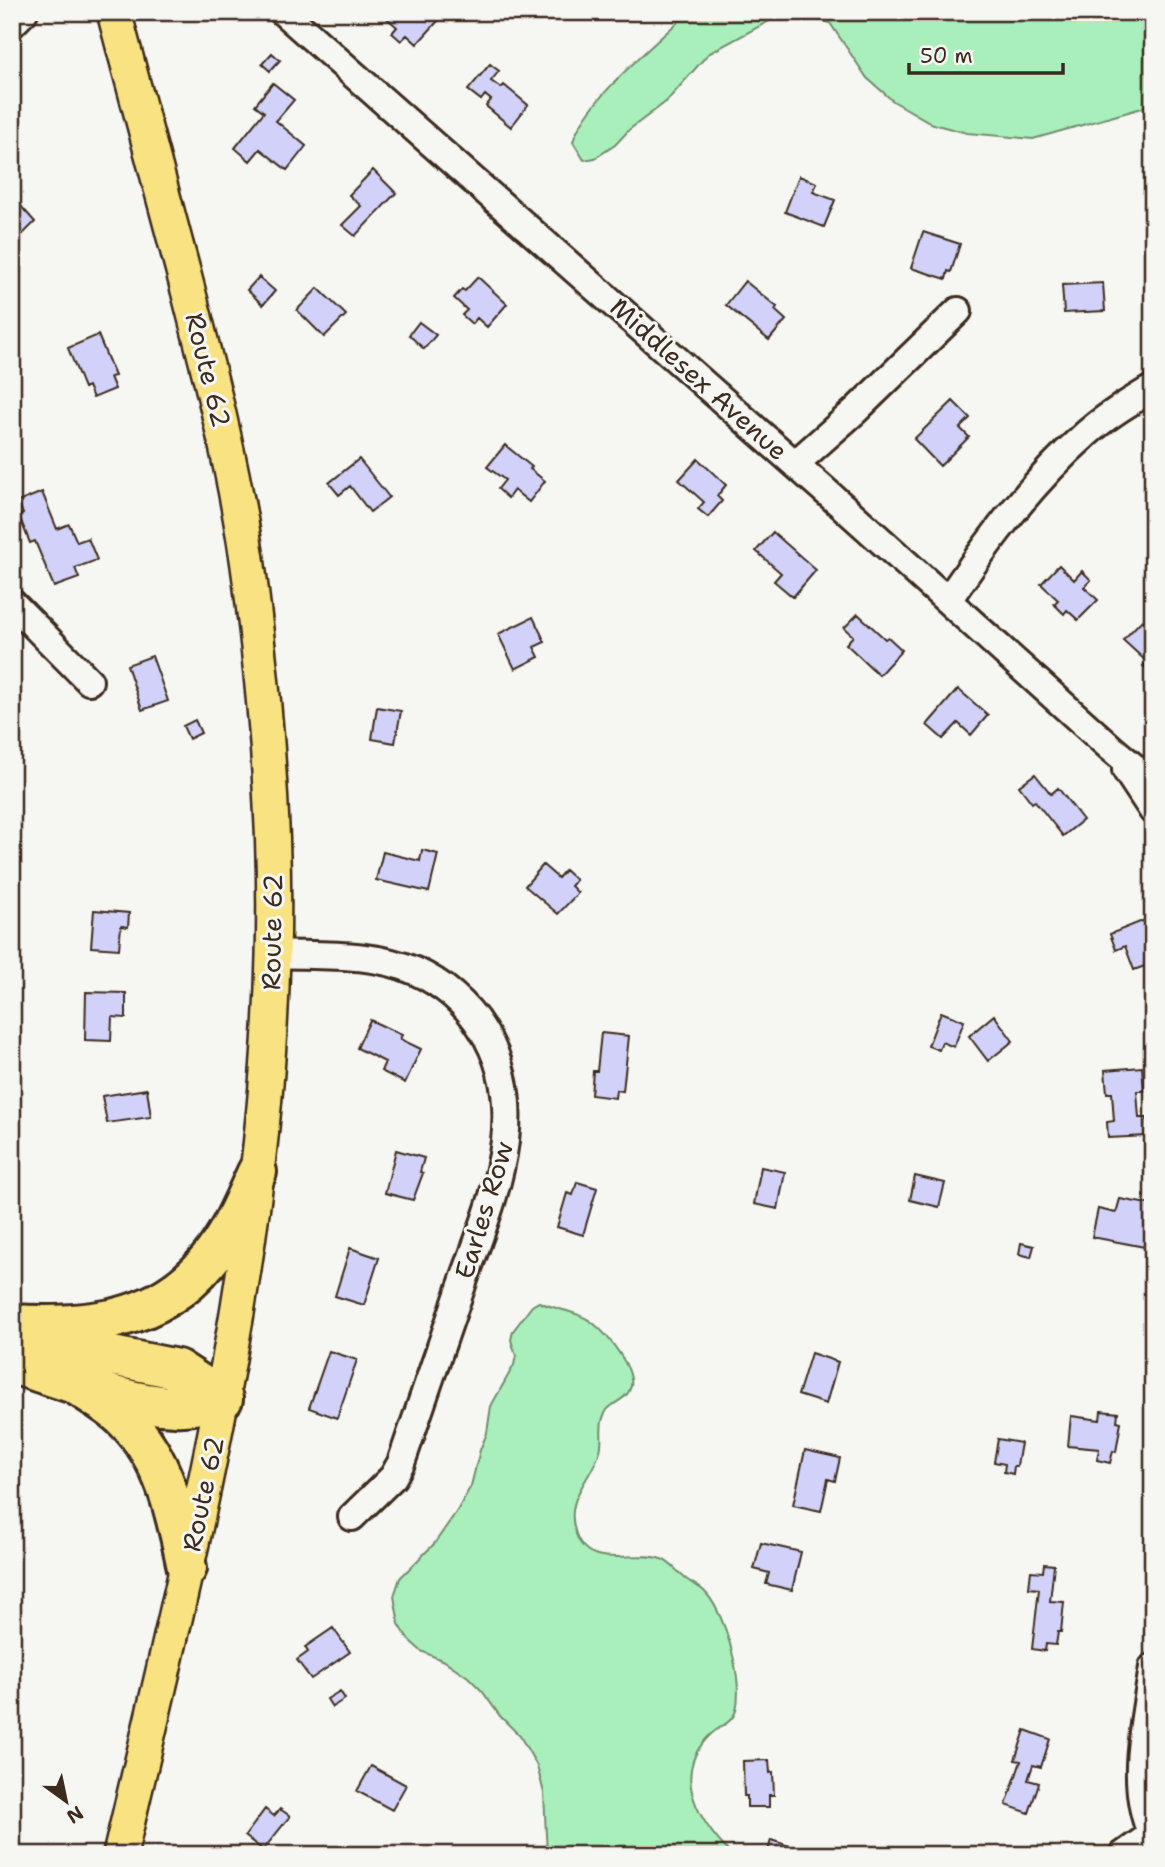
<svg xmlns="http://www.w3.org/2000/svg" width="1165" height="1867" font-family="'Shantell Sans',sans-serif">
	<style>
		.green { fill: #a9efbb; stroke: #728c6c; stroke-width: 2 }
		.building { fill: #d1d1f9; stroke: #3b2a1e; stroke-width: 2 }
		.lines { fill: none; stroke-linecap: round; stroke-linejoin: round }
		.minor-casing { stroke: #3b2a1e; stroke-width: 32 }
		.major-casing { stroke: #3b2a1e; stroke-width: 38 }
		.highway-casing { stroke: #3b2a1e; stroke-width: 44 }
		.minor { stroke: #f6f6f2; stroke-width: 26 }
		.major { stroke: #f8e281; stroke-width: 33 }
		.highway { stroke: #f8e281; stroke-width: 38 }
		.labels { text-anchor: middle; stroke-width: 6; stroke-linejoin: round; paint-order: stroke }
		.street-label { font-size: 26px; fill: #3b2a1e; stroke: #f6f6f2 }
	</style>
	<rect width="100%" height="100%" fill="#f6f6f2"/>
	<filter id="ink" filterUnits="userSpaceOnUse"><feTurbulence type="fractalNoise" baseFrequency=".0143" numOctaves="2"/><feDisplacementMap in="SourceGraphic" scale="14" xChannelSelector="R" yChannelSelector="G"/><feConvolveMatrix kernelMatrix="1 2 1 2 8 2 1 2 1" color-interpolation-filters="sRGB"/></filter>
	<g filter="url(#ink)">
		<path class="green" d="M689 12H1153V100L1142 108 1033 139 967 133 933 124 893 101 867 78 830 23 792 13 780 15 708 54 667 101 630 129 615 145 595 158 584 160 573 142C584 102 657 42 689 12Z
			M539 1302C556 1310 578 1311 593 1323 607 1334 638 1372 630 1389 626 1400 613 1402 607 1410 597 1424 604 1437 600 1451 591 1481 563 1498 576 1534 589 1572 634 1549 661 1559 671 1562 678 1573 686 1579 691 1583 699 1586 704 1591 708 1595 713 1602 716 1608 729 1632 743 1683 736 1710 733 1723 718 1727 710 1735 669 1775 700 1823 732 1855H547L544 1793 537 1766 520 1736 500 1716 482 1691 468 1677 446 1662 421 1651 409 1640 399 1624 394 1596 400 1578 434 1544 457 1511 471 1486 480 1450 487 1433 491 1406 514 1365 516 1356 511 1340 513 1331 532 1306Z"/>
		<path class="building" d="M446 12 417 44 407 35 401 41 392 33 397 27 381 13Z
			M272 53 280 60 270 71 262 64Z
			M490 64 499 71 491 81 501 88 504 85 528 105 511 127 486 106 491 100 485 95 481 100 468 90Z
			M273 83 294 100 276 121 306 146 287 170 260 149 250 161 235 148 264 112 255 105Z
			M373 170 396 193 355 236 342 225 361 206 349 195Z
			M799 176 817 183 813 192 835 200 824 227 785 212Z
			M12 187 17 191 12 196 35 222 20 237 12 230Z
			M923 232 960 244 951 272 948 271 946 279 911 268Z
			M259 277 275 291 263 305 247 290Z
			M478 277 507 304 487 327 477 318 472 324 462 315 467 310 454 298 462 289 465 291Z
			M745 281 777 307 775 310 786 320 769 340 726 305Z
			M1103 283 1105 311 1064 313 1062 285Z
			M318 288 346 315 324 337 297 310Z
			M419 322 436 335 424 349 409 335Z
			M98 335 115 376 110 377 115 389 93 398 88 386 84 388 68 348Z
			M953 401 970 418 960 428 969 437 940 466 914 439Z
			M505 445 532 467 530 469 545 481 529 502 514 490 508 498 498 489 505 480 487 467Z
			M359 459 389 497 370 512 350 486 339 495 329 483Z
			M698 459 726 485 717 496 722 501 708 517 698 509 704 502 679 480Z
			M42 492 57 529 69 524 77 542 88 538 97 560 75 568 79 578 54 587 35 541 30 543 19 516 23 514 18 502Z
			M773 532 816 570 793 597 774 581 781 573 756 551Z
			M1059 565 1074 580 1082 571 1091 580 1084 587 1098 600 1078 620 1067 610 1064 614 1054 604 1058 600 1041 584Z
			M858 614 885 639 888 637 902 650 879 675 846 644 853 636 844 628Z
			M533 617 545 642 534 647 539 657 515 669 498 634Z
			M1142 620 1153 629V675L1143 666 1147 662 1123 640Z
			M152 656 168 701 142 710 127 665Z
			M958 689 988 715 971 735 958 723 943 739 927 725Z
			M377 707 401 711 395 743 372 739Z
			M195 720 201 733 189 739 183 726Z
			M1035 774 1051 794 1058 788 1083 820 1063 836 1035 801 1032 803 1019 786Z
			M422 850 438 854 429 892 376 880 383 852 420 861Z
			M543 865 558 878 565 870 576 880 571 886 578 893 558 914 525 886Z
			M94 910 129 913 128 927 121 926 119 949 91 947Z
			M1145 920 1153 940V963L1134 970 1125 946 1116 950 1110 934Z
			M86 992 126 993V1018L112 1017 111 1041 85 1040Z
			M941 1012 964 1021 954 1047 942 1042 939 1050 928 1046Z
			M994 1015 1013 1041 988 1061 969 1036Z
			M370 1020 402 1035 400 1039 421 1049 405 1083 381 1071 385 1062 357 1048Z
			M601 1033 629 1036 623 1091 616 1090 615 1098 591 1095 593 1071H597Z
			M1142 1067 1144 1091H1137L1139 1118H1147L1148 1136 1108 1138 1107 1122 1114 1121 1112 1093H1107L1105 1070Z
			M147 1089 151 1117 107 1123 102 1096Z
			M396 1150 424 1158 420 1172 423 1173 413 1200 385 1193Z
			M761 1167 785 1172 778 1209 754 1204Z
			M915 1176 945 1183 939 1207 910 1200Z
			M577 1182 597 1188 583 1235 557 1227 567 1193 573 1195Z
			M1120 1199 1153 1205V1236L1150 1248 1092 1237 1098 1209 1116 1213Z
			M1021 1243 1034 1246 1031 1257 1019 1254Z
			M350 1248 379 1258 364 1305 335 1296Z
			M329 1351 357 1360 337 1418 309 1408Z
			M811 1353 838 1362 826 1404 798 1395Z
			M1101 1411 1118 1413 1117 1421 1121 1422 1116 1452 1113 1451 1110 1463 1097 1460 1099 1449 1068 1446 1071 1416 1100 1420Z
			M998 1439 1021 1443 1017 1466H1014L1013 1474 1004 1472 1005 1464 994 1462Z
			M805 1450 840 1458 835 1481 828 1479 821 1511 793 1505Z
			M761 1543 801 1552 792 1590 766 1584 769 1573 754 1569Z
			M1044 1564 1054 1565 1050 1601 1064 1602 1061 1632H1058L1056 1645 1046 1644 1045 1651 1032 1649 1039 1589 1029 1588 1031 1571 1043 1572Z
			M333 1628 350 1652 311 1679 297 1660 308 1652 305 1647Z
			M340 1691 345 1699 332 1707 327 1699Z
			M1025 1730 1050 1739 1041 1767 1033 1765 1028 1780 1039 1783 1029 1813 1006 1805 1021 1761 1015 1760Z
			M769 1760 770 1773 773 1772 774 1795H769V1807H747V1796H744L743 1761Z
			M371 1766 406 1785 392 1810 357 1791Z
			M265 1809 274 1816 280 1809 290 1816 263 1850 245 1836Z
			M771 1840 792 1847 790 1855H767Z"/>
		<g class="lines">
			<g class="minor-casing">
				<path id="minor" d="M283 12 848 511 1111 748 1153 783
					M12 24 24 12
					M795 464 855 411 958 311
					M948 600C989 540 1032 482 1086 434 1106 416 1130 402 1153 388
					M12 603 89 681
					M1126 770 1153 811
					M273 954C320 956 372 952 415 971 442 983 467 1004 482 1029 535 1113 490 1204 461 1288 441 1346 421 1405 401 1463L393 1477 352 1517
					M1153 1667C1145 1722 1128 1785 1153 1837
					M1123 1855 1151 1835"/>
			</g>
			<g class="major-casing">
				<path id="major" d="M114 12C136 97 159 182 182 267 209 371 236 474 250 580 266 704 277 830 273 956 266 1262 189 1558 120 1855"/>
			</g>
			<g class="highway-casing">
				<path id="highway" d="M12 1324C86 1328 157 1323 208 1261 230 1235 243 1202 257 1172
					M37 1341 177 1369 223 1399
					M12 1364C60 1378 125 1405 175 1406 191 1407 207 1403 223 1399
					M76 1385C93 1396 111 1406 125 1420 165 1459 176 1515 187 1568"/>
			</g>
			<use href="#minor" class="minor"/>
			<use href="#major" class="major"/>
			<use href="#highway" class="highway"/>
		</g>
	</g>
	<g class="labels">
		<g class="street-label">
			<text transform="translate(208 370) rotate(76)" y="9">Route 62</text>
			<text transform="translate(699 379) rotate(42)" y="9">Middlesex Avenue</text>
			<text transform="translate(272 932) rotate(-89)" y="9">Route 62</text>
			<text transform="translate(484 1210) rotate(-73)" y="9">Earles Row</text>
			<text transform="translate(203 1494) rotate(-78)" y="9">Route 62</text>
		</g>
	</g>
	<rect width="1165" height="1867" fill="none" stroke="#f6f6f2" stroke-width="42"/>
	<rect x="21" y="21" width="1123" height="1825" fill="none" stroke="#3b2a1e" stroke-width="2.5" filter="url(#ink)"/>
	<g transform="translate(66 1801) rotate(147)" stroke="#f6f6f2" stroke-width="5" paint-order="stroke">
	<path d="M0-5L12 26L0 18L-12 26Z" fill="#3b2a1e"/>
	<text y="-10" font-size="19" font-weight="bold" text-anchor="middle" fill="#3b2a1e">N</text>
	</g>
	<path d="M909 63v10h154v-10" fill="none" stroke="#3b2a1e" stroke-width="3.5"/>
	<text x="920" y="63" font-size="21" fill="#3b2a1e" stroke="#f6f6f2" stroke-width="5" paint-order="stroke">50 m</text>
</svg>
